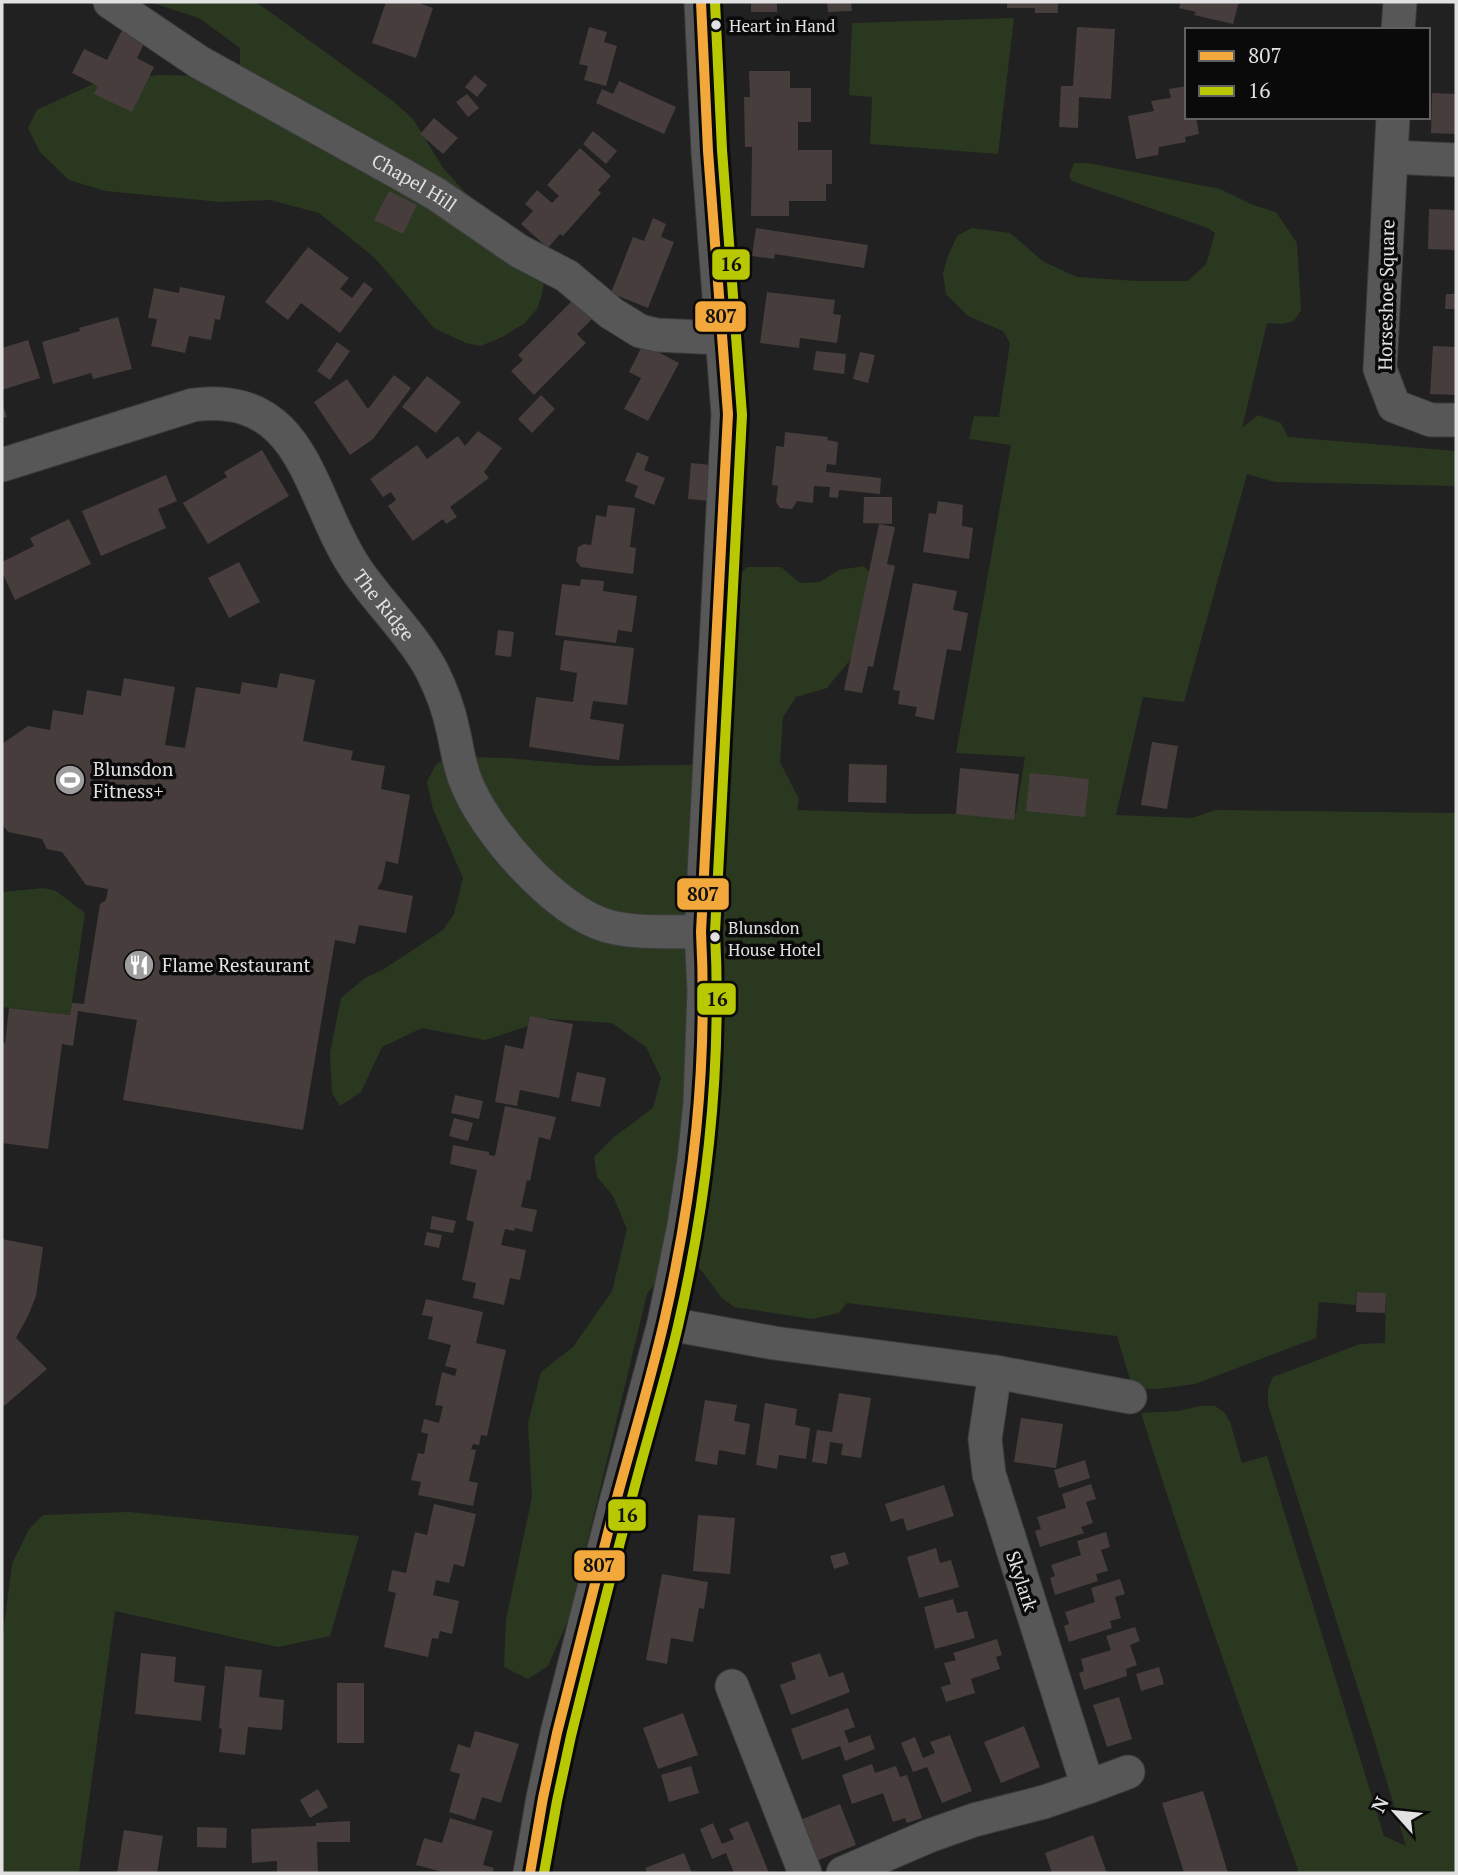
<svg xmlns="http://www.w3.org/2000/svg" width="1458" height="1875" font-family="'PT Serif',serif">
	<style>
		.green { fill: #2b3820 }
		.building { fill: #473d3d }
		.lines { fill: none; stroke-linecap: round; stroke-linejoin: round }
		.minor-casing { stroke: #3c3c3c; stroke-width: 35 }
		.minor { stroke: #575757; stroke-width: 33 }
		.bus-1-casing { stroke: #0a0a0b; stroke-width: 16 }
		.bus-2-casing { stroke: #0a0a0b; stroke-width: 16 }
		.bus-1 { stroke: #f2a83b; stroke-width: 10 }
		.bus-2 { stroke: #b8c904; stroke-width: 10 }
		.bus-dot { fill: #e1e1e2; stroke: #0a0a0b; stroke-width: 2.5 }
		.labels { text-anchor: middle; stroke-width: 7; stroke-linejoin: round; paint-order: stroke }
		.bus-label { font-size: 17px; fill: #e1e1e2; stroke: #0a0a0b; text-anchor: start }
		.street-label { font-size: 19px; fill: #e1e1e2; stroke: #0a0a0b }
		.poi-label { font-size: 19px; fill: #e1e1e2; stroke: #0a0a0b; text-anchor: start }
		.line-badge { stroke: #0a0a0b; stroke-width: 2.5 }
		.pale-badge-label { font-size: 19px; text-anchor: middle; font-weight: bold; fill: #111 }
	</style>
	<rect width="100%" height="100%" fill="#212121"/>
	<path class="green" d="M150 2H256L393 101 413 119 443 168 544 280 542 295 537 309 525 323 502 337 481 346 466 343 434 328 375 258 319 213 270 200 221 202 105 191 69 180 40 152 28 128 37 110 95 83 159 75 203 76 240 64V48L199 18Z
		M1014 18 998 154 870 144 872 97 849 95 852 23Z
		M1074 163H1088L1220 189 1253 205 1276 212 1297 243 1301 310 1294 321 1282 324 1267 323 1242 428 1258 415 1281 423 1288 437 1456 451V486L1275 482 1247 474 1184 702 1143 697 1116 815 1192 818 1216 810 1456 813V1873H1299C1245 1720 1189 1568 1141 1413L1178 1411 1200 1406H1215L1224 1412 1230 1422 1242 1463 1267 1456 1384 1836 1406 1846 1374 1739 1268 1405V1389L1273 1377 1360 1344 1385 1343 1386 1293 1357 1292 1356 1305 1319 1302 1316 1338 1195 1384 1158 1389H1133L1117 1336 847 1303 839 1313 812 1319 734 1307 722 1298 692 1258 672 1261 647 1294 569 1618 548 1666 528 1679 504 1667 506 1620 532 1497 528 1423 541 1372 573 1347 612 1291 627 1229 613 1196 597 1177 594 1157 614 1137 653 1108 661 1078 646 1047 612 1023 550 1019 485 1040 422 1028 382 1047 361 1092 340 1106 332 1093 330 1053 341 998 365 978 384 969 443 930 454 914 463 878 433 809 427 782 435 766 442 760 463 757 507 758 594 766 689 765 715 756 736 578 747 567H781L800 583 820 582 839 570 864 566 873 577 850 660 827 688 796 697 783 717 780 762 799 799 797 810 918 814 1016 813 1025 757 956 753 1011 445 969 439 974 416 999 417 1010 343 1003 331 968 316 946 294 943 273 948 256 957 236 972 228 1010 233 1044 262 1077 277 1137 281H1188L1206 264 1215 233 1208 228 1072 181 1069 176Z
		M44 888 56 891 85 913 70 1015 2 1007V892Z
		M129 1512 359 1536 330 1636 278 1647 115 1611 79 1873H2V1642L12 1564 29 1529 43 1515Z"/>
	<path class="building" d="M386 2H416L433 8 416 58 372 43Z
		M751 2H777V12H751Z
		M827 2H851L852 11 828 12Z
		M1007 2H1058V13H1035V8H1007Z
		M1181 2H1239L1233 24 1194 15 1196 12 1179 8Z
		M126 22 149 34 137 58 154 67 132 112 94 94 98 86 72 73 84 49 107 60Z
		M589 27 607 32 604 42 617 46 606 86 584 80 588 66 579 64Z
		M1077 27 1115 29 1111 99 1079 97 1078 128 1059 127 1061 86H1073Z
		M749 71H790V88H811V122H798V150H832V184H826V201H789V216H751L752 147H745L744 97H750Z
		M475 75 487 85 477 97 465 87Z
		M619 81 676 107 664 134 596 103 602 89 613 94Z
		M1187 86V117H1196L1199 134 1185 137 1186 142 1159 147 1158 155 1136 159 1128 116 1154 111 1151 101 1171 98 1169 89Z
		M1432 93 1456 94V134L1431 133Z
		M467 94 479 108 468 117 456 102Z
		M434 118 458 138 443 154 420 134Z
		M593 131 617 151 606 164 583 144Z
		M580 148 611 176 598 190 601 193 563 236 560 234 548 248 521 224 533 211 525 204 537 190 552 203 559 196 547 185Z
		M389 191 417 205 403 234 374 220Z
		M1429 209 1456 210 1455 250 1428 249Z
		M653 218 666 224 661 237 674 242 648 308 611 293 633 237 644 241Z
		M756 228 868 245 864 268 775 254 774 259 752 256Z
		M308 247 349 278 340 289 352 298 364 282 373 289 340 333 301 303 288 320 265 302Z
		M180 287 225 296 220 320 215 319 211 340 189 336 185 353 151 346 157 319 148 318 154 288 179 293Z
		M767 292 835 300 833 314 841 315 837 343 800 338 799 348 760 343Z
		M1446 294H1456V309H1445Z
		M575 298 594 317 577 334 586 343 534 395 511 371 523 360 518 355Z
		M118 317 132 369 93 379 91 373 53 384 42 342 80 331 79 328Z
		M28 340 40 378 2 390V348Z
		M337 342 350 351 330 380 317 371Z
		M643 344 679 363 648 421 624 409 641 378 629 372Z
		M1433 346 1456 347V395L1430 394Z
		M816 351 846 354 844 374 813 370Z
		M860 352 875 355 868 383 853 379Z
		M394 375 411 388 373 439 350 455 314 402 347 379 368 409Z
		M427 376 461 402 436 433 402 407Z
		M541 395 555 409 532 433 518 419Z
		M2 402 7 417 2 418Z
		M478 431 502 448 484 472 489 478 450 507 457 517 446 524 443 519 413 541 388 506 396 500 391 492 383 497 370 479 417 445 427 459 458 436 465 446Z
		M785 432 828 437 827 440 838 442 836 465 827 464 826 472 881 478 880 494 839 490 838 498 829 497 830 487 814 486 813 503 797 501 792 509 780 508 776 502 778 486 772 485 776 446 784 447Z
		M262 450 289 496 208 544 183 503 227 477 224 472Z
		M637 452 649 457 644 470 665 478 654 505 634 497 638 486 625 481Z
		M691 463 711 465 709 501 688 499Z
		M166 475 177 501 158 509 166 528 101 556 82 511Z
		M864 497H892V524L863 523Z
		M938 501 963 505 962 526 973 528 969 559 923 552 929 513 936 514Z
		M608 505 635 508 630 547 636 548 633 574 581 567 576 561 578 547 584 544 591 545 596 515 606 517Z
		M69 519 91 564 15 600 2 572V562L34 546 30 538Z
		M879 524 895 527 887 564 895 566 873 667 868 666 862 693 844 690Z
		M239 562 260 602 229 618 208 578Z
		M581 579 604 581 603 591 637 596 632 632 618 630 616 643 555 635 562 584 580 586Z
		M913 583 957 591 953 610 968 613 961 651 947 649 934 720 915 716 917 707 898 704 900 691 893 690Z
		M498 630 514 632 511 657 495 655Z
		M564 640 634 648 627 705 593 701 590 719 624 724 619 760 529 747 536 697 573 702 577 673 560 670Z
		M280 673 315 680 303 741 353 751 351 760 385 766 381 789 410 795 398 864 386 861 382 881 377 889 413 896 406 933 359 925 355 944 335 940 303 1130 123 1100 137 1020 78 1011 73 1046 62 1044 48 1149 2 1143V1042L5 1043 9 1008 70 1015 72 1003 84 1004 100 904 106 900 108 889 86 885 62 852 47 849 42 839 8 832 2 824V744L28 726 50 730 53 710 83 715 87 690 121 696 124 678 175 687 165 745 185 748 196 687 240 694 242 682 277 688Z
		M1152 742 1178 746 1167 809 1141 805Z
		M849 764 887 765 886 803 848 802Z
		M960 768 1019 774 1014 820 956 814Z
		M1030 773 1089 779 1085 817 1026 811Z
		M530 1016 573 1024 559 1098 520 1090 517 1106 495 1102 505 1045 523 1049Z
		M577 1072 606 1078 600 1107 571 1101Z
		M455 1095 483 1101 479 1119 451 1113Z
		M505 1106 556 1117 550 1140 539 1137 530 1181 527 1180 521 1207 537 1210 532 1232 515 1228 514 1231 505 1229 501 1245 526 1250 520 1280 510 1278 504 1305 473 1298 476 1283 462 1280 474 1222 466 1220 477 1170 450 1164 453 1145 489 1152V1155L495 1156Z
		M454 1118 473 1123 468 1141 449 1136Z
		M432 1216 456 1221 453 1233 430 1229Z
		M427 1232 442 1235 439 1248 424 1245Z
		M2 1239 43 1247 36 1296 28 1316 16 1338 47 1369 4 1406 2 1403Z
		M1357 1292 1386 1293 1385 1313 1356 1312Z
		M426 1299 483 1312 476 1343 506 1350 487 1436 481 1435 479 1445 473 1444 471 1449 476 1450 469 1481 478 1483 473 1506 418 1495 421 1482 411 1480 418 1453 424 1454 428 1434 421 1432 424 1419 439 1423 443 1406 435 1405 442 1372 455 1376 457 1369 445 1366 451 1345 428 1339 433 1317 422 1315Z
		M839 1393 871 1398 861 1458 841 1455 843 1444 830 1442 827 1464 812 1462 817 1430 832 1432Z
		M705 1400 737 1405 734 1421 750 1424 745 1455 719 1450 717 1465 695 1461Z
		M765 1403 797 1409 795 1425 810 1428 806 1459 779 1455 777 1469 756 1465Z
		M1021 1418 1063 1424 1056 1468 1014 1462Z
		M1085 1460 1090 1478 1059 1488 1054 1470Z
		M1091 1484 1096 1499 1086 1502 1093 1523 1081 1527 1084 1533 1040 1547 1035 1531 1041 1529 1037 1517 1066 1508 1062 1494Z
		M944 1485 954 1516 907 1531 903 1518 891 1522 885 1504Z
		M434 1504 476 1514 464 1567 454 1564 449 1583 436 1580 433 1595 459 1601 452 1634 440 1631 438 1639 432 1638 428 1657 384 1647 396 1593 388 1591 392 1570 406 1573 415 1532 427 1535Z
		M698 1515 735 1518 730 1574 693 1571Z
		M1106 1532 1110 1547 1101 1550 1108 1571 1096 1574 1098 1581 1055 1595 1050 1578 1055 1576 1051 1565 1081 1555 1077 1541Z
		M936 1548 940 1563 951 1560 959 1587 919 1598 907 1557Z
		M845 1552 849 1564 834 1569 830 1556Z
		M662 1574 708 1582 704 1609 699 1608 693 1642 671 1638 667 1664 646 1660Z
		M1120 1579 1125 1594 1115 1597 1121 1618 1110 1621 1112 1628 1069 1642 1064 1626 1069 1624 1065 1612 1095 1602 1091 1588Z
		M953 1599 957 1613 967 1611 975 1638 935 1649 924 1607Z
		M1135 1627 1140 1641 1130 1645 1137 1665 1126 1669 1127 1676 1084 1690 1079 1673 1084 1671 1081 1659 1111 1650 1106 1636Z
		M997 1639 1002 1655 996 1657 1000 1669 971 1679 975 1693 946 1702 941 1687 951 1684 944 1663 956 1660 953 1653Z
		M141 1653 176 1657 174 1682 205 1686 201 1721 135 1714Z
		M820 1653 829 1677 843 1672 850 1692 791 1715 780 1685 796 1679 791 1663Z
		M225 1666 262 1670 259 1697 284 1700 282 1730 248 1727 245 1755 219 1752 222 1729 219 1728Z
		M1159 1667 1164 1684 1141 1691 1136 1674Z
		M337 1683H364V1743H337Z
		M1119 1697 1132 1739 1107 1747 1093 1705Z
		M848 1708 855 1727 844 1731 849 1743 870 1735 875 1749 845 1761 840 1746 802 1760 791 1729Z
		M683 1713 698 1755 658 1769 643 1728Z
		M1024 1726 1040 1767 1001 1783 984 1742Z
		M475 1731 519 1744 501 1803 482 1797 475 1820 449 1812 460 1774 450 1771 458 1744 470 1748Z
		M950 1735 972 1791 942 1803 927 1767 913 1772 901 1743 915 1737 923 1758 935 1753 930 1742Z
		M872 1764 875 1773 896 1766 900 1777 907 1775 922 1818 907 1823 905 1818 893 1822 883 1793 852 1804 842 1775Z
		M691 1766 699 1793 669 1802 661 1775Z
		M318 1789 328 1807 310 1818 300 1800Z
		M1203 1791 1209 1810 1228 1873H1184L1174 1841 1162 1803Z
		M840 1804 856 1845 816 1861 800 1820Z
		M450 1818 493 1831 483 1865 494 1868 492 1873H446L416 1865 424 1838 442 1843Z
		M350 1821V1842H317L318 1873H277V1861L252 1863 251 1829 316 1826V1823Z
		M748 1821 769 1873H734L726 1853 712 1859 700 1829 713 1823 722 1844 734 1839 729 1829Z
		M197 1827 227 1828 226 1848 197 1847Z
		M124 1830 163 1836 157 1873H117Z
		M1093 1835 1107 1873H1052L1045 1853Z
		M684 1853 692 1873H647L645 1868Z"/>
	<g class="lines">
		<g class="minor-casing">
			<g id="minor">
				<path id="s1" d="M110 2 199 62 403 175 436 194 519 251 567 276 611 313 640 331 657 335 721 338"/>
				<path d="M1398 30 1400 2"/>
				<path d="M1393 117 1380 369 1394 406 1431 420H1456"/>
				<path d="M1391 157 1456 160"/>
				<path id="s2" d="M2 465 193 405C306 390 308 498 356 569 379 603 413 635 432 671 441 689 449 710 453 730 457 747 459 765 466 782 485 831 555 911 607 926 637 934 670 931 701 932"/>
				<path d="M664 1323 774 1343 995 1372 1130 1397"/>
				<path d="M732 1686 805 1873"/>
				<path d="M1088 1787 1128 1772"/>
				<path d="M530 1873 543 1798 557 1733 616 1502 664 1323 684 1225 694 1160 700 1103 704 991 701 932 728 414 708 151 701 2"/>
				<path d="M843 1873 929 1836 974 1820 1044 1802 1088 1787 989 1474 985 1439 995 1372"/>
			</g>
		</g>
		<use href="#minor" class="minor"/>
		<g class="bus-1-casing">
			<path id="bus-1" d="M530 1873 543 1798 557 1733C577 1656 596 1578 616 1501 632 1442 650 1382 664 1322 694 1191 708 1066 701 932L728 414 708 151 701 2"/>
		</g>
		<g class="bus-2-casing">
			<path id="bus-2" d="M544 1873 557 1801 571 1736C590 1659 609 1582 630 1505 645 1445 664 1386 678 1326 708 1196 722 1065 715 932L742 415 722 150 715 2"/>
		</g>
		<use href="#bus-1" class="bus-1"/>
		<use href="#bus-2" class="bus-2"/>
	</g>
	<defs>
		<g id="stadium-disc" transform="scale(1.575)"><circle r="9.5" fill="#9e9e9e" stroke="#0a0a0b"/><path d="M0-5a6.5 5 0 1 0 0 10a6.5 5 0 1 0 0-10ZM-3.5-1.8h7v3.6h-7Z" fill="#fff"/></g>
		<g id="restaurant-disc" transform="scale(1.575)"><circle r="9.5" fill="#9e9e9e" stroke="#0a0a0b"/><path d="M-5-6h1v4h1v-4h1v4h1v-4h1v5L-1.5 .5V6h-2V.5L-5-1ZM5-6V6H3V1.5H1.5Q1.5-4 5-6Z" fill="#fff"/></g>
	</defs>
	<g fill-rule="evenodd">
		<use href="#stadium-disc" x="70" y="780"/>
		<use href="#restaurant-disc" x="139" y="965"/>
	</g>
	<g class="bus-dot">
		<circle cx="716" cy="25" r="6"/>
		<circle cx="715" cy="937" r="6"/>
	</g>
	<g class="labels">
		<g class="bus-label">
			<text x="729" y="32">Heart in Hand</text>
			<text x="728" y="934">Blunsdon<tspan x="728" dy="22">House Hotel</tspan></text>
		</g>
		<g class="street-label">
			<text dy="7" stroke="none"><textPath href="#s1" startOffset="354">Chapel Hill</textPath></text>
			<text transform="translate(1386 295) rotate(-89)" y="7">Horseshoe Square</text>
			<text dy="7" stroke="none"><textPath href="#s2" startOffset="499">The Ridge</textPath></text>
			<text transform="translate(1022 1581) rotate(72)" y="7">Skylark</text>
		</g>
		<g class="poi-label">
			<text x="93" y="776">Blunsdon<tspan x="93" dy="22">Fitness+</tspan></text>
			<text x="162" y="972">Flame Restaurant</text>
		</g>
	</g>
	<g class="line-badge">
		<rect x="711" y="248" width="40" height="33" rx="7" fill="#b8c904"/>
		<rect x="694" y="300" width="53" height="33" rx="7" fill="#f2a83b"/>
		<rect x="676" y="877" width="54" height="34" rx="7" fill="#f2a83b"/>
		<rect x="696" y="982" width="41" height="34" rx="7" fill="#b8c904"/>
		<rect x="607" y="1498" width="40" height="34" rx="7" fill="#b8c904"/>
		<rect x="573" y="1549" width="53" height="33" rx="7" fill="#f2a83b"/>
	</g>
	<g class="pale-badge-label">
		<text x="731" y="271">16</text>
		<text x="721" y="323">807</text>
		<text x="703" y="901">807</text>
		<text x="717" y="1006">16</text>
		<text x="627" y="1522">16</text>
		<text x="599" y="1572">807</text>
	</g>
	<rect width="1458" height="1875" fill="none" stroke="#e1e1e2" stroke-width="7"/>
	<rect x="1185" y="28" width="245" height="91" fill="#0a0a0b" stroke="#606061" stroke-width="2"/>
	<rect x="1199" y="51" width="35" height="10" fill="#f2a83b" stroke="#606061" stroke-width="2"/>
	<text x="1248" y="63" font-size="21" fill="#e1e1e2">807</text>
	<rect x="1199" y="86" width="35" height="10" fill="#b8c904" stroke="#606061" stroke-width="2"/>
	<text x="1248" y="98" font-size="21" fill="#e1e1e2">16</text>
	<g transform="translate(1395 1812) rotate(297)" stroke="#0a0a0b" stroke-width="5" paint-order="stroke">
	<path d="M0-5L12 26L0 18L-12 26Z" fill="#e1e1e2"/>
	<text y="-10" font-size="19" font-weight="bold" text-anchor="middle" fill="#e1e1e2">N</text>
	</g>
</svg>
